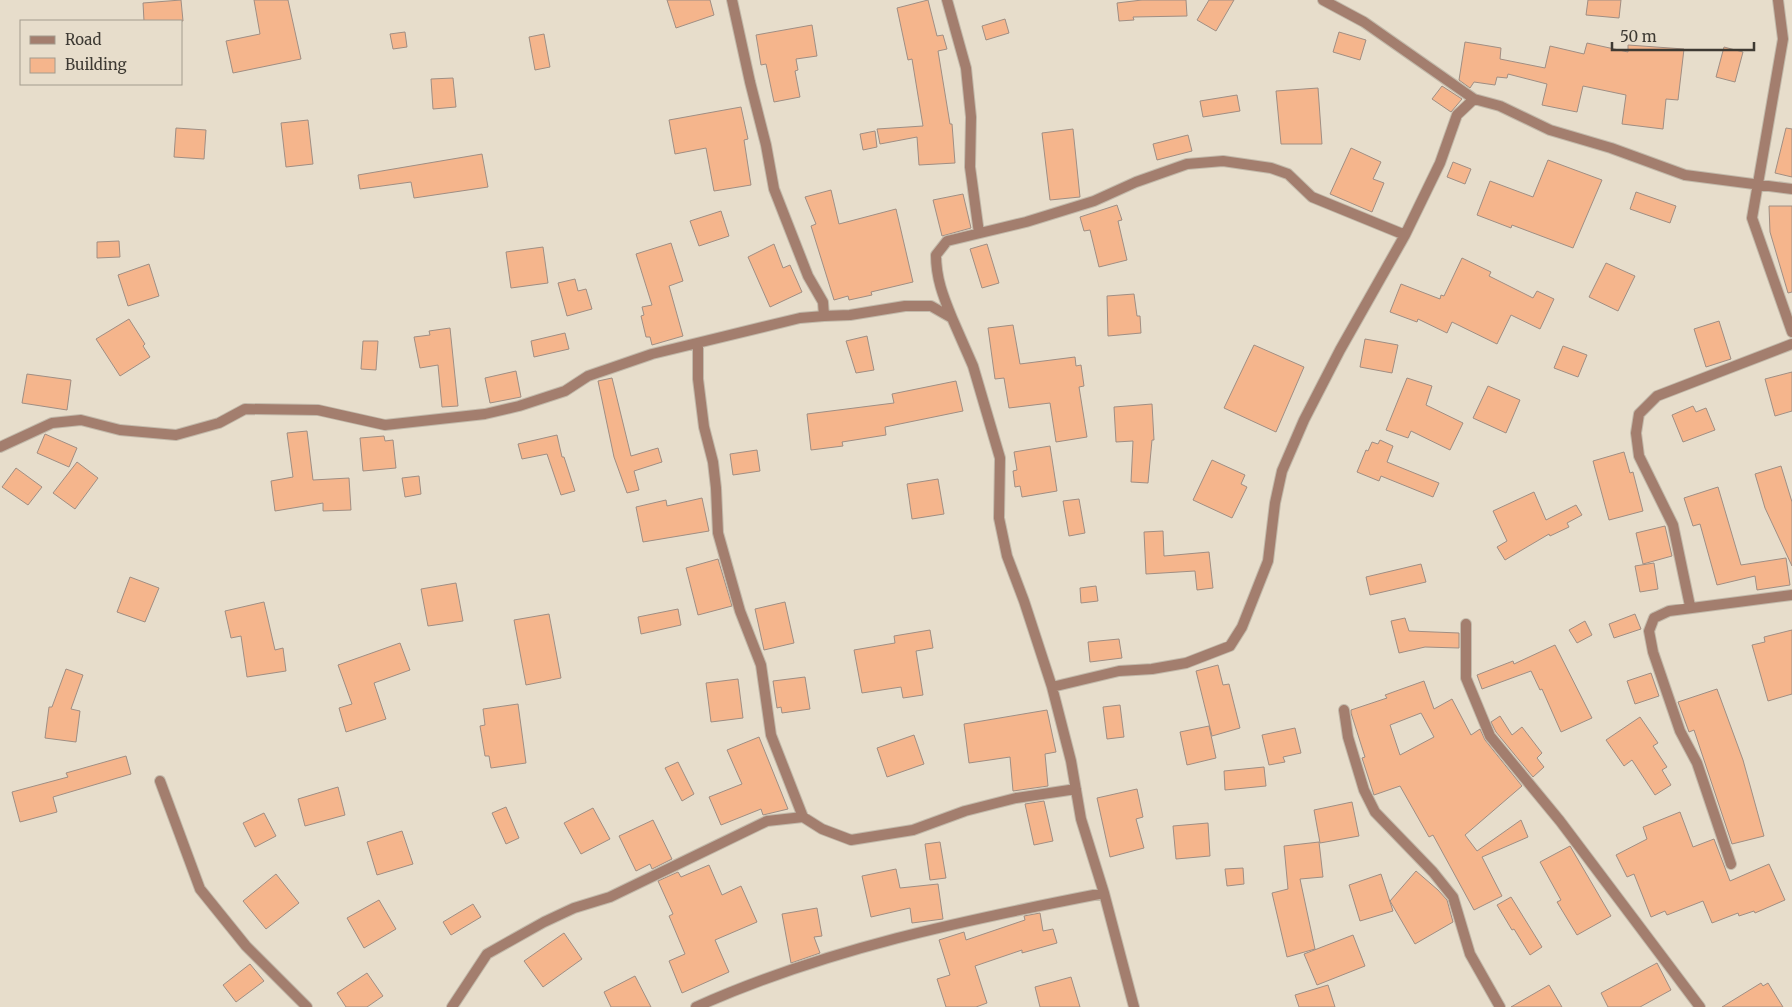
<svg xmlns="http://www.w3.org/2000/svg" width="1792" height="1007" font-family="Merriweather,serif">
	<style>
		.building { fill: #f5b58c; stroke: #a08e83; fill-rule: evenodd }
		.lines { fill: none; stroke-linecap: round; stroke-linejoin: round }
		.street-casing { stroke: #c2b9aa; stroke-width: 12 }
		.street { stroke: #a37e6e; stroke-width: 10 }
	</style>
	<rect width="100%" height="100%" fill="#e7ddcb"/>
	<path class="building" d="M181 0 183 21H144L143 3Z
		M254 0H288L301 59 233 73 226 41 260 34Z
		M667 0H710L714 15 676 28Z
		M928 0 937 36 943 35 947 49 938 51 950 124H952L955 163 919 165 917 137 880 144 877 129 923 126 912 59 908 60 897 8Z
		M1142 0H1186L1187 16 1133 17 1134 20 1119 21 1117 3Z
		M1209 0H1234L1216 31 1197 20Z
		M1588 0H1621L1619 18 1586 15Z
		M1005 19 1009 33 986 40 982 26Z
		M812 25 817 56 796 59 798 70 795 71 800 97 774 102 766 64 761 65 756 35Z
		M405 32 407 47 393 49 390 34Z
		M1339 32 1366 40 1360 60 1333 52Z
		M544 34 550 67 535 70 529 37Z
		M1465 42 1501 48 1500 59 1545 68 1550 46 1584 54 1587 43 1628 52V45L1684 49 1678 100 1666 99 1663 129 1622 124 1626 95 1583 86 1577 112 1542 105 1547 84 1508 74 1507 78 1497 77 1495 85 1474 82 1470 88 1459 80Z
		M1724 47 1743 52 1735 82 1716 77Z
		M453 78 456 107 433 109 431 79Z
		M1442 86 1462 99 1451 112 1432 99Z
		M1318 88 1322 144H1281L1276 91Z
		M1237 95 1240 111 1203 117 1200 101Z
		M741 107 748 139 744 140 751 185 714 191 706 148 675 154 669 120Z
		M308 120 313 164 286 167 281 123Z
		M176 128 206 130 204 159 174 157Z
		M1786 128 1792 129V177L1775 173Z
		M1073 129 1080 197 1050 200 1042 133Z
		M875 131 877 147 863 150 860 134Z
		M1188 135 1192 151 1157 160 1153 144Z
		M1351 148 1381 162 1373 179 1384 183 1372 212 1330 194Z
		M482 154 488 187 414 198 411 182 360 189 358 175Z
		M1548 160 1602 180 1573 248 1512 225 1511 228 1477 215 1490 181 1533 197Z
		M1453 162 1471 169 1465 184 1447 177Z
		M831 190 839 224 896 209 913 282 871 292 872 295 849 300 848 296 834 300 811 226 816 224 805 197Z
		M1636 192 1676 206 1670 223 1630 209Z
		M963 194 971 228 942 236 933 200Z
		M1117 205 1122 220 1118 221 1127 260 1099 267 1090 230 1084 231 1080 217Z
		M1769 206H1792V292L1788 293 1770 232Z
		M721 211 729 236 699 246 690 221Z
		M119 241 120 257 97 258V242Z
		M671 243 683 281 669 286 683 336 652 345 650 337H646L641 316 644 315 642 307 652 305 636 254Z
		M774 244 783 268 790 265 802 292 770 307 748 257Z
		M987 244 999 283 982 288 970 249Z
		M543 247 548 283 511 288 506 252Z
		M1462 258 1491 272 1489 276 1533 298 1537 291 1554 299 1540 329 1511 315 1497 344 1452 322 1447 333 1418 319 1417 322 1390 312 1401 284 1440 299 1441 295 1444 296Z
		M1606 263 1635 276 1618 311 1589 297Z
		M149 264 159 296 128 306 118 275Z
		M575 279 578 291 586 289 592 309 567 316 558 283Z
		M1134 294 1137 316H1140L1141 333 1108 336 1107 296Z
		M129 319 145 344 143 346 150 357 120 376 96 339Z
		M1719 321 1731 359 1706 367 1694 329Z
		M1013 325 1020 364 1075 357 1076 366 1081 365 1084 386 1079 387 1087 437 1056 442 1050 403 1009 408 1004 378 995 379 988 328Z
		M450 328 458 406 442 407 438 365 420 368 414 337 430 335 429 331Z
		M565 333 569 349 534 357 531 341Z
		M867 336 874 370 856 373 846 341Z
		M1365 339 1398 345 1392 373 1360 367Z
		M363 341H378L376 370 361 369Z
		M1254 345 1304 367 1276 432 1224 408Z
		M1563 346 1587 355 1578 377 1554 368Z
		M516 371 521 397 490 403 485 378Z
		M1792 372V411L1775 416 1765 379Z
		M27 374 71 380 67 410 22 403Z
		M612 378 631 456 658 448 662 462 634 471 639 490 627 493 614 457 598 381Z
		M1407 378 1432 386 1426 405 1463 423 1450 450 1411 431 1408 438 1386 430Z
		M956 381 963 411 885 427 886 435 842 442 843 446 811 450 807 414 894 403 892 394Z
		M1488 386 1520 400 1506 433 1473 418Z
		M1152 404 1154 440H1152L1148 483 1131 482 1133 441 1116 442 1114 407Z
		M1693 406 1696 412 1706 408 1715 430 1683 442 1672 415Z
		M307 431 313 480 349 478 351 510 323 511V503L275 511 271 481 293 477 287 433Z
		M45 434 77 448 69 467 37 453Z
		M557 435 562 457H564L575 491 561 495 547 454 522 459 518 444Z
		M384 436 385 441 393 440 396 468 363 471 360 438Z
		M1380 440 1393 446 1387 462 1439 483 1433 497 1381 476 1379 481 1357 472 1366 450 1368 451 1372 442 1378 444Z
		M1050 446 1057 491 1022 497 1020 486 1015 487 1013 471 1017 470 1014 452Z
		M757 450 760 471 733 475 730 454Z
		M1624 452 1630 473 1633 472 1643 511 1609 520 1593 461Z
		M1212 460 1245 475 1241 484 1247 487 1232 518 1193 500Z
		M77 462 98 478 75 509 53 493Z
		M1781 466 1792 502V566L1765 508 1755 474Z
		M16 468 42 487 28 505 2 487Z
		M419 476 421 494 405 497 402 478Z
		M938 479 944 514 912 519 907 484Z
		M1718 487 1741 565 1786 558 1790 585 1757 590 1755 576 1717 585 1700 524 1693 526 1684 498Z
		M1534 492 1546 520 1576 505 1582 515 1567 523 1569 527 1550 536 1549 534 1505 560 1497 547 1507 541 1493 511Z
		M702 498 709 531 643 542 636 507 666 500 667 506Z
		M1079 499 1085 533 1069 536 1063 501Z
		M1665 526 1672 556 1643 564 1636 533Z
		M1163 531 1164 556 1209 552 1213 588 1197 590 1195 571 1146 574 1144 532Z
		M718 559 732 606 698 615 686 568Z
		M1654 563 1658 589 1640 592 1635 566Z
		M1421 564 1426 582 1370 595 1366 577Z
		M130 577 159 588 145 622 117 612Z
		M456 583 463 621 428 626 421 589Z
		M1096 586 1098 601 1081 603 1080 588Z
		M264 602 275 650 283 648 286 671 247 677 241 636 231 638 225 611Z
		M785 602 794 643 764 650 755 609Z
		M678 609 681 625 641 634 638 617Z
		M549 614 561 678 526 685 514 620Z
		M1635 614 1641 629 1614 638 1609 624Z
		M1405 618 1409 631 1459 633V648L1425 647 1399 653 1391 621Z
		M1585 621 1592 635 1577 643 1569 630Z
		M930 630 933 648 916 651 923 695 903 698 901 687 862 693 854 650 895 643 894 636Z
		M1792 630V694L1768 701 1752 645 1765 642 1764 637Z
		M1119 639 1122 658 1090 662 1088 642Z
		M400 643 410 670 374 683 386 719 346 732 339 708 352 704 338 665Z
		M1555 645 1592 718 1561 732 1542 689 1540 690 1531 671 1482 689 1477 675 1513 661 1514 664Z
		M1218 665 1223 685 1229 684 1240 728 1212 736 1196 671Z
		M66 669 83 675 71 709 80 711 76 742 45 738 49 707H52Z
		M1651 673 1659 696 1635 704 1627 681Z
		M805 677 810 709 782 713 781 707 777 708 773 681Z
		M738 679 743 718 711 722 706 683Z
		M1424 681 1434 709 1452 699 1471 735 1480 729 1485 740 1522 786 1465 835 1477 851 1521 820 1528 837 1482 857 1502 896 1474 910 1433 835 1429 837 1400 786 1374 795 1362 758 1365 757 1351 713V710L1387 698 1385 695ZM1421 713 1434 737 1400 755 1390 725Z
		M1717 689 1743 760 1764 836 1732 844 1694 730 1689 732 1678 702Z
		M518 704 526 763 491 768 489 756H485L480 726 485 725 483 709Z
		M1120 705 1124 737 1107 739 1103 707Z
		M1047 710 1056 752 1045 754 1048 786 1013 791 1010 757 969 763 964 724Z
		M1500 716 1512 735 1522 727 1542 753 1537 758 1544 767 1533 777 1496 732 1491 722Z
		M1640 717 1658 743 1653 746 1667 767 1662 770 1671 785 1655 795 1632 760 1624 766 1606 740Z
		M1209 726 1216 758 1187 765 1180 732Z
		M1295 728 1301 753 1283 757 1285 762 1269 765 1262 735Z
		M914 735 924 764 887 777 877 748Z
		M759 737 788 809 763 815 761 809 721 825 709 797 742 784 727 750Z
		M126 756 131 774 53 797 57 812 20 822 12 792 68 777 66 773Z
		M678 762 694 794 682 801 665 768Z
		M1264 767 1266 786 1225 790 1224 771Z
		M338 787 345 815 305 826 298 799Z
		M1137 789 1143 817 1136 819 1144 848 1110 857 1097 798Z
		M1044 801 1053 841 1034 845 1025 804Z
		M1352 802 1359 836 1320 843 1314 810Z
		M506 807 519 838 506 844 492 813Z
		M593 808 610 839 581 854 564 823Z
		M1680 812 1693 847 1714 839 1730 881 1769 864 1785 900 1755 913 1754 911 1739 916 1738 913 1712 923 1703 901 1667 915 1665 911 1651 917 1634 874 1627 877 1616 855 1647 839 1643 827Z
		M264 813 276 836 255 847 243 823Z
		M653 820 672 859 652 869 650 864 636 871 619 836Z
		M1208 823 1210 856 1176 859 1173 826Z
		M402 831 413 864 377 875 367 842Z
		M940 842 946 878 930 880 925 844Z
		M1319 842 1323 877 1300 879 1315 949 1287 957 1272 893 1288 889 1284 846Z
		M1570 846 1611 916 1577 935 1557 902 1561 900 1540 862Z
		M709 865 722 895 741 886 757 922 715 940 729 972 682 993 669 961 685 954 669 916 673 914 658 881 678 872 681 877Z
		M1243 868 1244 884 1227 886 1225 869Z
		M896 869 900 888 938 884 943 919 912 923 910 908 871 917 862 876Z
		M1416 871 1438 890 1447 900 1453 922 1415 944 1390 901Z
		M276 874 299 903 266 929 243 901Z
		M1381 874 1393 911 1360 921 1349 885Z
		M1511 897 1542 947 1530 955 1514 929 1512 930 1497 905Z
		M379 900 396 929 364 948 347 918Z
		M473 904 481 917 451 935 443 922Z
		M817 908 822 936 814 937 820 953 791 963 782 914Z
		M1040 913 1043 931 1053 929 1057 943 1022 953V950L975 966 987 1003 976 1007H946L937 979 950 975 939 940 964 932 966 940 1025 920 1024 916Z
		M564 933 582 959 543 987 524 961Z
		M1353 935 1365 966 1317 985 1304 954Z
		M1657 963 1671 990 1640 1007H1608L1601 993Z
		M250 964 264 981 236 1002 223 985Z
		M367 973 383 996 367 1007H346L337 993Z
		M635 976 651 1007H611L604 992Z
		M1071 977 1080 1007H1040L1035 987Z
		M1761 983 1763 986 1768 983 1783 1007H1722Z
		M1328 985 1335 1007H1299L1295 995Z
		M1549 985 1562 1007H1511Z"/>
	<g class="lines">
		<g class="street-casing">
			<path id="street" d="M732 0 750 82 766 145 774 189 808 276 823 302 824 316 850 315 905 306H931L952 318 973 366 1000 458 999 518 1007 556 1024 601 1052 687 1071 761 1081 819 1104 893 1134 1007
				M947 0 966 68 971 117 970 167 979 233
				M1323 0 1364 22 1474 99 1500 106 1550 130 1611 148 1685 175 1792 189
				M1778 0 1783 39 1752 218 1792 332
				M952 318C943 296 936 278 936 255L947 241 1026 222 1094 201 1136 182 1187 164 1223 161 1271 168 1288 174 1312 197 1405 235
				M698 345V379L704 427 713 462 716 488 718 533 740 611 761 665 771 735 803 817
				M0 447 52 423 81 420 120 430 176 435 219 423 245 409 318 410 385 425 485 414 519 406 565 391 588 376 652 354 800 318 824 316
				M1690 606 1673 525 1639 456 1636 433 1639 414 1657 396 1792 344
				M1466 624V678L1490 736 1560 821 1700 1007
				M1052 687 1119 671 1152 669 1186 663 1230 646 1242 627 1268 561 1275 503 1282 471 1304 420 1340 350 1405 235 1440 163 1457 115 1474 99
				M1344 710 1348 737 1364 790 1375 812 1433 872 1453 897 1470 954 1500 1007
				M160 781 200 889 246 946 307 1007
				M1731 864 1697 763 1680 731 1653 652 1649 631 1654 618 1669 611 1792 595
				M452 1007 487 954 544 922 574 908 610 897 767 821 803 817 822 829 851 840 913 830 965 811 1016 798 1076 789
				M696 1007C825 949 965 920 1104 893"/>
		</g>
		<use href="#street" class="street"/>
	</g>
	<rect x="20" y="20" width="162" height="65" fill="#e7ddcb" stroke="#a39c8e"/>
	<rect x="30" y="36" width="25" height="8" fill="#a37e6e" stroke="#a39c8e"/>
	<text x="65" y="45" font-size="15" fill="#3e3a33">Road</text>
	<rect x="30" y="58" width="25" height="15" fill="#f5b58c" stroke="#a39c8e"/>
	<text x="65" y="70" font-size="15" fill="#3e3a33">Building</text>
	<path d="M1612 42v8h142v-8" fill="none" stroke="#3e3a33" stroke-width="2.5"/>
	<text x="1620" y="42" font-size="15" fill="#3e3a33" stroke="#e7ddcb" stroke-width="4" paint-order="stroke">50 m</text>
</svg>
